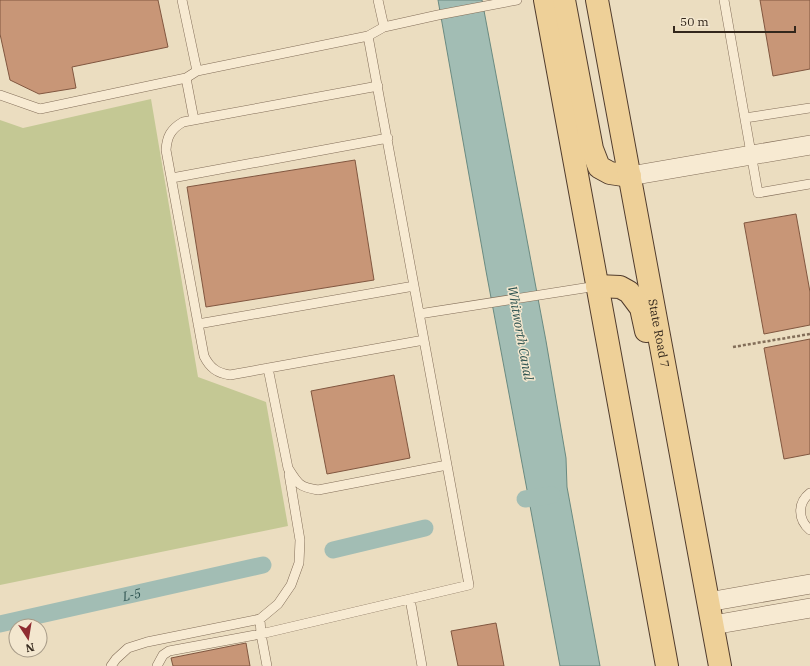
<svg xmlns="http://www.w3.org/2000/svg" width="810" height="666" font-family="'IBM Plex Serif',serif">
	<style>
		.green { fill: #c4c894 }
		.water { fill: #a2bdb4; stroke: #6a8a81 }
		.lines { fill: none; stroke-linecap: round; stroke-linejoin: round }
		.canal { stroke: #a2bdb4; stroke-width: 17 }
		.building { fill: #c89677; stroke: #815740 }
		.lane-casing { stroke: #836e59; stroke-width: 10 }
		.street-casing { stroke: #836e59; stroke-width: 20 }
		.primary-casing { stroke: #513c2d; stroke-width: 24 }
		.path { stroke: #836e59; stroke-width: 2.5; stroke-dasharray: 3 2; stroke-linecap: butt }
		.lane { stroke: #f7ead2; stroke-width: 9 }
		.street { stroke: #f7ead2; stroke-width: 19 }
		.primary { stroke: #eed098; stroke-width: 22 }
		.labels { text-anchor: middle; stroke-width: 3; stroke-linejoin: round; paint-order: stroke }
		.street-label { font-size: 12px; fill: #33271c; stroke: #f3e7cf }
		.water-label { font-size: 13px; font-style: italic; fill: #2c524f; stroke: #f3e7cf }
	</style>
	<rect width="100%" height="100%" fill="#ebddc0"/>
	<path class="green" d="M151 99 198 377 266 402 288 526 0 585V120L23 128Z"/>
	<path class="water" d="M438 0H482L546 341 566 458 567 487 600 666H560L486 271Z"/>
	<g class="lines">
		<g class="canal">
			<path d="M525 499 552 495"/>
			<path d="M333 550 425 528"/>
			<path id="s1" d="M0 624 263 565"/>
		</g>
	</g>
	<path class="building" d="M0 0H158L168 47 72 67 76 88 39 94 10 80 0 34Z
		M760 0H810V69L773 76Z
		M355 160 374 280 206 307 187 187Z
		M796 214 810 292V325L764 334 744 223Z
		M810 339V454L784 459 764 348Z
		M394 375 410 458 327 474 311 391Z
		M496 623 504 666H458L451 631Z
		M246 643 250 666H173L171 658Z"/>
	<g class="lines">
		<g class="lane-casing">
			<path id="lane" d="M182 0 197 71
				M378 0 384 27
				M724 0 758 193 810 184
				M186 78 194 120
				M378 86 183 122C171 129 167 136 166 150L204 356C210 368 217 373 230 375L424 340
				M0 95 40 109 186 78 197 71 368 36 384 27 438 15 517 0
				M745 118 810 108
				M172 178 388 138
				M419 314 597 286
				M198 324 414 286
				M268 368 288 468C298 484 299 487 318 490L447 465 368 36
				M810 493C797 503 798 520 810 530
				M410 599 422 666
				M111 666 116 659 128 648 147 642 260 619 278 604 291 585 299 563 300 540 289 474
				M157 666 163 655 169 651 261 634 260 619
				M267 666 261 634 469 585 447 465"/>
		</g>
		<g class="street-casing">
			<path id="street" d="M630 176 810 145
				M708 602 810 584
				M713 625 810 608"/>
		</g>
		<g class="primary-casing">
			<g id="primary">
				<path d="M545 0 667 666"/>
				<path d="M564 0 592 149 599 167 610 173 630 176"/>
				<path id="s2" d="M597 0 720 666"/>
				<path d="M597 286 620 287 629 292 641 308 646 331"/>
			</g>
		</g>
		<path class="path" d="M733 347 810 334"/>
		<use href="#lane" class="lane"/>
		<use href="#street" class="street"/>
		<use href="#primary" class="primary"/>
	</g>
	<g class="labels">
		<g class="street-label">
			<text dy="4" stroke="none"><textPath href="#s2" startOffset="339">State Road 7</textPath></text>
		</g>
		<g class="water-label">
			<text transform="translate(521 333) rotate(80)" y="5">Whitworth Canal</text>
			<text dy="5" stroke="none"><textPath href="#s1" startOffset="135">L-5</textPath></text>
		</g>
	</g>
	<g transform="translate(28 638) rotate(168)"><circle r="19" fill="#f3e7cf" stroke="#a69a87"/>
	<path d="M0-3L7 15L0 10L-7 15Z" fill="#8f2c30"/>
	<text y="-6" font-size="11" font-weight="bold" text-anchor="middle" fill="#33271c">N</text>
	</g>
	<path d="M674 26v6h121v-6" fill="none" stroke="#33271c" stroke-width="2"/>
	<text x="680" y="26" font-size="12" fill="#33271c" stroke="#f3e7cf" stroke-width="3" paint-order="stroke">50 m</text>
</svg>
